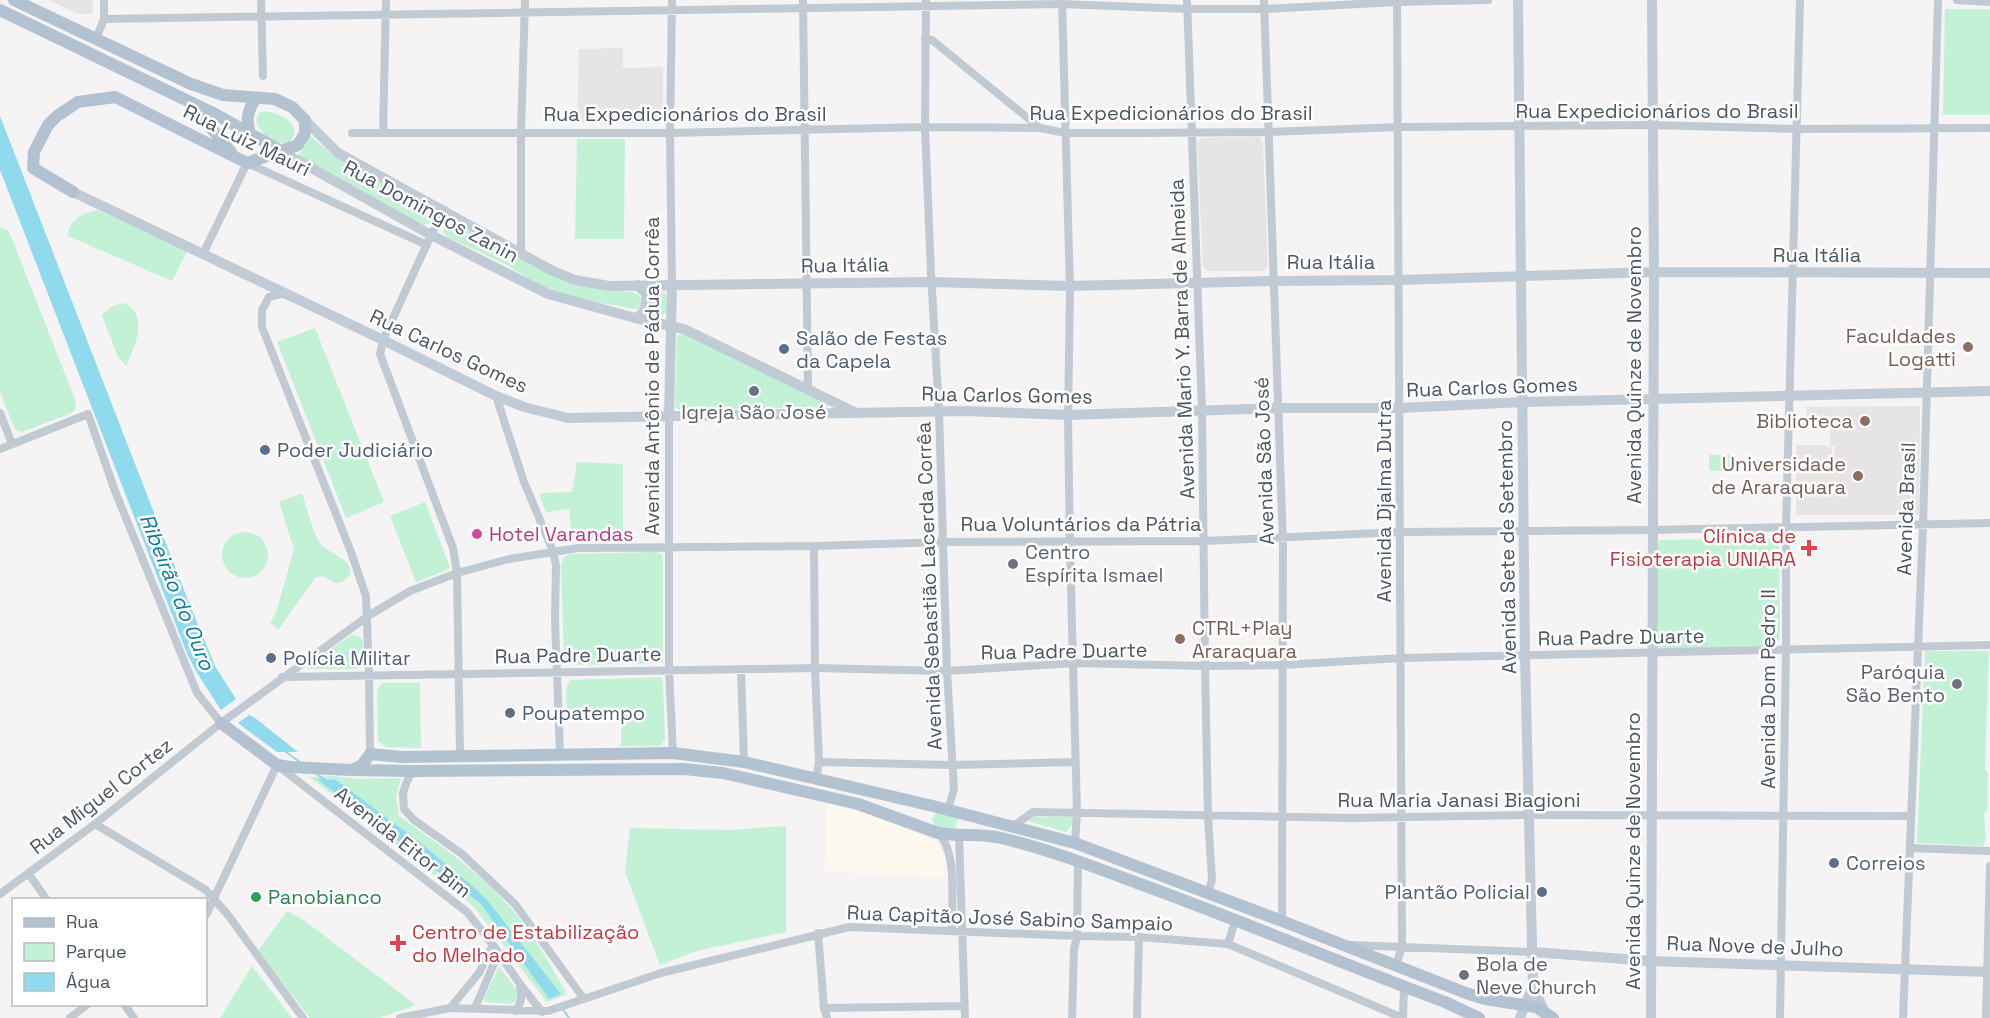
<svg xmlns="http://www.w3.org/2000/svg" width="1990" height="1018" font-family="'Space Grotesk',sans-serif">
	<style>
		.commercial { fill: #fdf9ef }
		.education { fill: #e6e4e5 }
		.green { fill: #c3f1d5 }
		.water { fill: #90daee }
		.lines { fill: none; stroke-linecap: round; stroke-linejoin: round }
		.stream { stroke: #90daee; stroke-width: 2 }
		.street { stroke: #c1cad2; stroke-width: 8 }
		.secondary { stroke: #c1cbd6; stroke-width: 10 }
		.primary { stroke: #b3c2d1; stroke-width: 12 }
		.education-dot { fill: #8d6e63; stroke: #fff; stroke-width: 2 }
		.service-dot { fill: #5c6f8a; stroke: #fff; stroke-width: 2 }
		.worship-dot { fill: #6b7280; stroke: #fff; stroke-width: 2 }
		.hotel-dot { fill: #d1479c; stroke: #fff; stroke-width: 2 }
		.health-dot { fill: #e0444e; stroke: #fff; stroke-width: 2 }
		.leisure-dot { fill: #2e9e5b; stroke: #fff; stroke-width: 2 }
		.labels { text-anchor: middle; stroke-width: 5; stroke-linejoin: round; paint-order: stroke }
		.street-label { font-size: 20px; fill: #4a5661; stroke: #fff }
		.education-label { font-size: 20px; fill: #785e54; stroke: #fff; text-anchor: end }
		.service-label { font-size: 20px; fill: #4e5e75; stroke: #fff; text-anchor: start }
		.worship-label { font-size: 20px; fill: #5b616d; stroke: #fff; text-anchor: start }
		.hotel-label { font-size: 20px; fill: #b23c85; stroke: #fff; text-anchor: start }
		.health-label { font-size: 20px; fill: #be3a42; stroke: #fff; text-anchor: end }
		.leisure-label { font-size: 20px; fill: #27864d; stroke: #fff; text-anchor: start }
		.water-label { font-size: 21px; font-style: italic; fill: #0c7c9b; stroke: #fff }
	</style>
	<rect width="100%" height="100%" fill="#f5f3f3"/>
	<path class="commercial" d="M826 802 875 816 929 838 937 844 945 857 943 877 825 872Z"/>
	<path class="education" d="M49 0H93V14H78Z
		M623 48V68L663 67V122L577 123 579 49Z
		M1259 137 1263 142 1268 265 1265 271H1207L1203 266 1197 143 1201 138Z
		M1920 406 1919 515H1796V445H1825L1826 447H1832V454H1835L1834 446H1830V426H1809L1806 407Z"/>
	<path class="green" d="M1945 9H1990V115H1943Z
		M264 111C280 114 305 123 290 142 275 148 259 134 256 120L259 113Z
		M308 134 335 157 431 206 434 214 430 223 422 225 297 157 307 144Z
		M577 139H625L624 239H575Z
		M98 210 187 251 172 281 68 236C68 220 84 212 98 210Z
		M449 224 457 225 555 277 605 290 632 292 639 295 642 300 640 308 635 309 568 297 539 285 507 265 447 237 443 232 445 227Z
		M0 227 9 231 76 402 75 410 69 414 22 432 17 431 13 425 0 392Z
		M650 291H660L666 294 667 310 663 316 648 314 652 305Z
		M123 303C150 313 135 348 126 366L118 357 102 316C108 308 113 305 123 303Z
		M315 328 384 502 346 518 277 342Z
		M684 333 828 405 827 407 680 410 676 408 675 402 677 336Z
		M1709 455H1732V471H1709Z
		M577 462 623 464V537L572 540 569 509 546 512 539 493 572 492Z
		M302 493C307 508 311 527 319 542 324 552 368 564 343 581 334 587 330 579 323 576L315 578 278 630 270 622 276 613 294 549 279 502Z
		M425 502 450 567 447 570 416 582 390 516Z
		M222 555a23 23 0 1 1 46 0a23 23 0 1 1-46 0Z
		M1775 538 1779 543V550L1780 637 1778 642 1770 646 1662 649 1655 645 1656 546 1660 540Z
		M656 552 661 554 663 559V661L660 663 572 665 564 658 561 566 563 558 570 554Z
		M352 635 360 637 363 641V661L357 669H307V665Z
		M1925 651H1989L1985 770 1988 772 1987 811 1984 813 1986 839 1983 846 1917 843Z
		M661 677 663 682 665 739 662 744 659 746H621V713L567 715 566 689 570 680Z
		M383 683H420L421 748 386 747 378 741 377 694 378 688Z
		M332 776 357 779 401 778 396 797 399 816C437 843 478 871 509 906 531 930 551 966 567 994L547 1002 474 907 310 777Z
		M936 812 953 815 958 819 955 828 951 831 936 828 932 820Z
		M1033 817H1072L1073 823 1066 832 1028 821Z
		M786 826V932L696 951 660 965 625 872 630 828 731 830Z
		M287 911 305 921 416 1005 380 1018H310L258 951Z
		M252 966 292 1018H220Z
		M499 967 518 991 516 1001 511 1004 485 1002 484 998Z"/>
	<path class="water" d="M0 116 184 590 215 666 236 699 221 710 197 673 188 656 0 170Z
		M249 715 255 718 298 752H277L238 723Z
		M317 779 336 780 418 841 471 885 487 900 561 994 549 999 481 904Z"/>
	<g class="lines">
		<path class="stream" d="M286 752 300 762
			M315 773 325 780
			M562 1008 569 1018"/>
		<path class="street" d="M261 0 263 76
			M672 0 670 133 672 285
			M803 0 808 388
			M926 0 925 127 931 273 939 411 947 671 954 789 948 810
			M1062 0 1070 290 1068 419 1070 550 1077 812 1075 843
			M1187 0 1202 411 1205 666 1208 816 1212 880 1208 893
			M1264 0 1283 544 1282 921
			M1957 0 1990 2
			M104 19 1062 4 1188 9H1265L1397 2 1488 0
			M96 39 104 19V0
			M925 39 932 40 1040 128
			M352 133H670L925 127 1040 128 1066 133H1138L1269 132 1399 127 1652 125 1796 129 1990 128
			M383 133 386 0
			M445 210 431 235 383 340 380 354 453 548 457 573 460 756
			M521 253V132L525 0
			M203 254 247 163 427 245
			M285 293 269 297 262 310V327L351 552 366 596 369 675 370 754
			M496 396 524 482 553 551 556 565 555 621 560 754
			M0 413 12 444
			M669 416V670L673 753
			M0 449 88 414 115 491 197 693 221 723
			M814 546 815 668 819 762 816 780
			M741 670 744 762
			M282 677 815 668 947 671 1074 663 1205 666 1282 665 1401 658 1990 645
			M819 762 952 765 1075 762
			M413 771 407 781 403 793 404 809 414 820 462 854 515 904 584 999
			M95 824 206 890 228 915 303 1018
			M1012 827 1033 812 1351 818 1530 815 1911 816
			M939 834C958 854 951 904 952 931
			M959 834 965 1018
			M1910 848 1990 851
			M28 873 47 900
			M0 894 95 824 221 723 368 616 410 591 457 573 509 559 578 548 814 546 944 542 1204 541 1401 532 1652 530 1990 523
			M206 915 277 765 467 912 493 945 520 984 542 1012
			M818 933 824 1008 827 1018
			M1228 944 1236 918
			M1350 945 1533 952
			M1396 965 1402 947 1397 0
			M124 1004 134 1018
			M450 1008 479 973 493 945
			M475 1008 498 954
			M824 1008 964 1006
			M515 1011C522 1003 522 996 520 985
			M70 1018 88 1004
			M400 1018 450 1008 548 1011 661 973 849 927 1077 936 1139 937 1228 944 1403 1018
			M1072 1018 1074 949 1077 936 1078 861
			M1137 1018 1139 937
			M1403 1018 1404 987
			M1780 1018 1786 650V527L1800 0
			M1903 1018 1923 525 1938 0
			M1986 1018 1990 866"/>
		<path class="secondary" d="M1518 0 1525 656 1533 986 1546 1015
			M305 120 338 153 551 270 575 280 609 286 932 282 1069 286 1274 281 1399 280 1654 272 1990 273
			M279 150 431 235 548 294 635 318 684 329 854 412
			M73 192 383 340 496 396 524 407 568 418 966 411 1069 415 1278 408H1400L1523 402 1990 391
			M635 318C646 313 647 305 646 293L637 285
			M669 416 672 285
			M1533 952 1650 961 1990 972
			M1520 1018 1533 986
			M1651 1018 1654 272 1652 0"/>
		<path class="primary" d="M14 0 191 84 223 95 275 99 292 107 305 120V133L298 145 247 163 115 97 78 102 57 116 48 125 34 152 33 168 73 192
			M0 10 217 115 279 150
			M193 106 231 152
			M250 135C246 120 247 111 256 98
			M221 723 277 765 290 767 351 770 413 771 684 769 723 773 858 804 938 833C959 837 980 833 1001 838 1048 849 1094 867 1140 884 1242 921 1343 964 1445 1002L1479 1018
			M352 770 362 765 370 754 402 757 673 753 744 762 933 806 1075 843 1282 921 1466 993 1485 999 1536 1007 1553 1018"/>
	</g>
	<g class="education-dot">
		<circle cx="1968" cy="347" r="6"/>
		<circle cx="1865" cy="421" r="6"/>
		<circle cx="1858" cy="476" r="6"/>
		<circle cx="1180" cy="639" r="6"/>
	</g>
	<g class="service-dot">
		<circle cx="784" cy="349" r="6"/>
		<circle cx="265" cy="450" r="6"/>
		<circle cx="271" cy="658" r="6"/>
		<circle cx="510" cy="713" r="6"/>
		<circle cx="1834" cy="863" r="6"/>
		<circle cx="1542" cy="892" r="6"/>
	</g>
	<g class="worship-dot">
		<circle cx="754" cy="391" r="6"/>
		<circle cx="1013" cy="564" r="6"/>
		<circle cx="1957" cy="684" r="6"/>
		<circle cx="1464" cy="975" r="6"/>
	</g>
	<circle class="hotel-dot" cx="477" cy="534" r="6"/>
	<g class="health-dot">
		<path d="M1806 539h6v6h6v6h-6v6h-6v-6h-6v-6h6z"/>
		<path d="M395 934h6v6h6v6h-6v6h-6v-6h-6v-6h6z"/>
	</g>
	<circle class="leisure-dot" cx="256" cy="897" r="6"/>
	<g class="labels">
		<g class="street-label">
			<text x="1657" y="118">Rua Expedicionários do Brasil</text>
			<text x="1171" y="120">Rua Expedicionários do Brasil</text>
			<text x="685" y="121">Rua Expedicionários do Brasil</text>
			<text transform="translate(247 140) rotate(26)" y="7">Rua Luiz Mauri</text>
			<text transform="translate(431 211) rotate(28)" y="7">Rua Domingos Zanin</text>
			<text x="1817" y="262">Rua Itália</text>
			<text x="1331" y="269">Rua Itália</text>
			<text transform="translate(845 265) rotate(-1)" y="7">Rua Itália</text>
			<text transform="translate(1182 339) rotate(-92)" y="7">Avenida Mario Y. Barra de Almeida</text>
			<text transform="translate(449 351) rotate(25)" y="7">Rua Carlos Gomes</text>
			<text transform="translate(1634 365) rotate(-90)" y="7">Avenida Quinze de Novembro</text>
			<text transform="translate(652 376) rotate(-90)" y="7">Avenida Antônio de Pádua Corrêa</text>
			<text transform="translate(1492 387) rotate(-2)" y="7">Rua Carlos Gomes</text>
			<text transform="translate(1007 395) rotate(1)" y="7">Rua Carlos Gomes</text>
			<text transform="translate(1264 461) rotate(-92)" y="7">Avenida São José</text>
			<text transform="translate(1384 501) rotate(-90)" y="7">Avenida Djalma Dutra</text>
			<text transform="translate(1906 509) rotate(-88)" y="7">Avenida Brasil</text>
			<text x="1081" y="531">Rua Voluntários da Pátria</text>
			<text transform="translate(1507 547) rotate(-91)" y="7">Avenida Sete de Setembro</text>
			<text transform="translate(929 586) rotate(-92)" y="7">Avenida Sebastião Lacerda Corrêa</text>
			<text transform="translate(1621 637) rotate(-1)" y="7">Rua Padre Duarte</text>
			<text transform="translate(1064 651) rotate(-1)" y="7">Rua Padre Duarte</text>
			<text transform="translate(578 655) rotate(-1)" y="7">Rua Padre Duarte</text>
			<text transform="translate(1768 689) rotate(-90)" y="7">Avenida Dom Pedro II</text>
			<text transform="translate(101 796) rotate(-38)" y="7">Rua Miguel Cortez</text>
			<text x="1459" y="807">Rua Maria Janasi Biagioni</text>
			<text transform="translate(403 842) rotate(38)" y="7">Avenida Eitor Bim</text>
			<text transform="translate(1633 851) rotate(-90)" y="7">Avenida Quinze de Novembro</text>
			<text transform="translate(1010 918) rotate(2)" y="7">Rua Capitão José Sabino Sampaio</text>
			<text transform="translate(1755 946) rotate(2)" y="7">Rua Nove de Julho</text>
		</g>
		<g class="education-label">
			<text x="1956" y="343">Faculdades<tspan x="1956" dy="23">Logatti</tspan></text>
			<text x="1853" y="428">Biblioteca</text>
			<text x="1846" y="471">Universidade<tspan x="1846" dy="23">de Araraquara</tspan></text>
			<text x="1192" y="635" text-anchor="start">CTRL+Play<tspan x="1192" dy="23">Araraquara</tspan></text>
		</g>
		<g class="service-label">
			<text x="796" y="345">Salão de Festas<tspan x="796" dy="23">da Capela</tspan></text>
			<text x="277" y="457">Poder Judiciário</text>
			<text x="283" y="665">Polícia Militar</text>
			<text x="522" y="720">Poupatempo</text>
			<text x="1846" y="870">Correios</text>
			<text x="1530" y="899" text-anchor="end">Plantão Policial</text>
		</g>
		<g class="worship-label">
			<text x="754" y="419" text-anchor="middle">Igreja São José</text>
			<text x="1025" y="559">Centro<tspan x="1025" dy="23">Espírita Ismael</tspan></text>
			<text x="1945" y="679" text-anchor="end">Paróquia<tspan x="1945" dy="23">São Bento</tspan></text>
			<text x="1476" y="971">Bola de<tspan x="1476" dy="23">Neve Church</tspan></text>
		</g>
		<g class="hotel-label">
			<text x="489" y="541">Hotel Varandas</text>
		</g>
		<g class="health-label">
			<text x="1796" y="543">Clínica de<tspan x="1796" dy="23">Fisioterapia UNIARA</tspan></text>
			<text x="412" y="939" text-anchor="start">Centro de Estabilização<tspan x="412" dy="23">do Melhado</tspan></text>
		</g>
		<g class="leisure-label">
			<text x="268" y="904">Panobianco</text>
		</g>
		<g class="water-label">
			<text transform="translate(177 592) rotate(68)" y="7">Ribeirão do Ouro</text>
		</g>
	</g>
	<rect x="12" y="898" width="195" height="108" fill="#ffffff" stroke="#b7bbc0" stroke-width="1.5"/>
	<rect x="24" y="918" width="30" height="9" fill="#b3c2d1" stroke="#b7bbc0" stroke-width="1.5"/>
	<text x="66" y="928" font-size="18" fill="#4a5661">Rua</text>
	<rect x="24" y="943" width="30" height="18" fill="#c3f1d5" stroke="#b7bbc0" stroke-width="1.5"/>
	<text x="66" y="958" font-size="18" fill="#4a5661">Parque</text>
	<rect x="24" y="973" width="30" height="18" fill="#90daee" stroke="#b7bbc0" stroke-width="1.5"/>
	<text x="66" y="988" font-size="18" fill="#4a5661">Água</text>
</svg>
